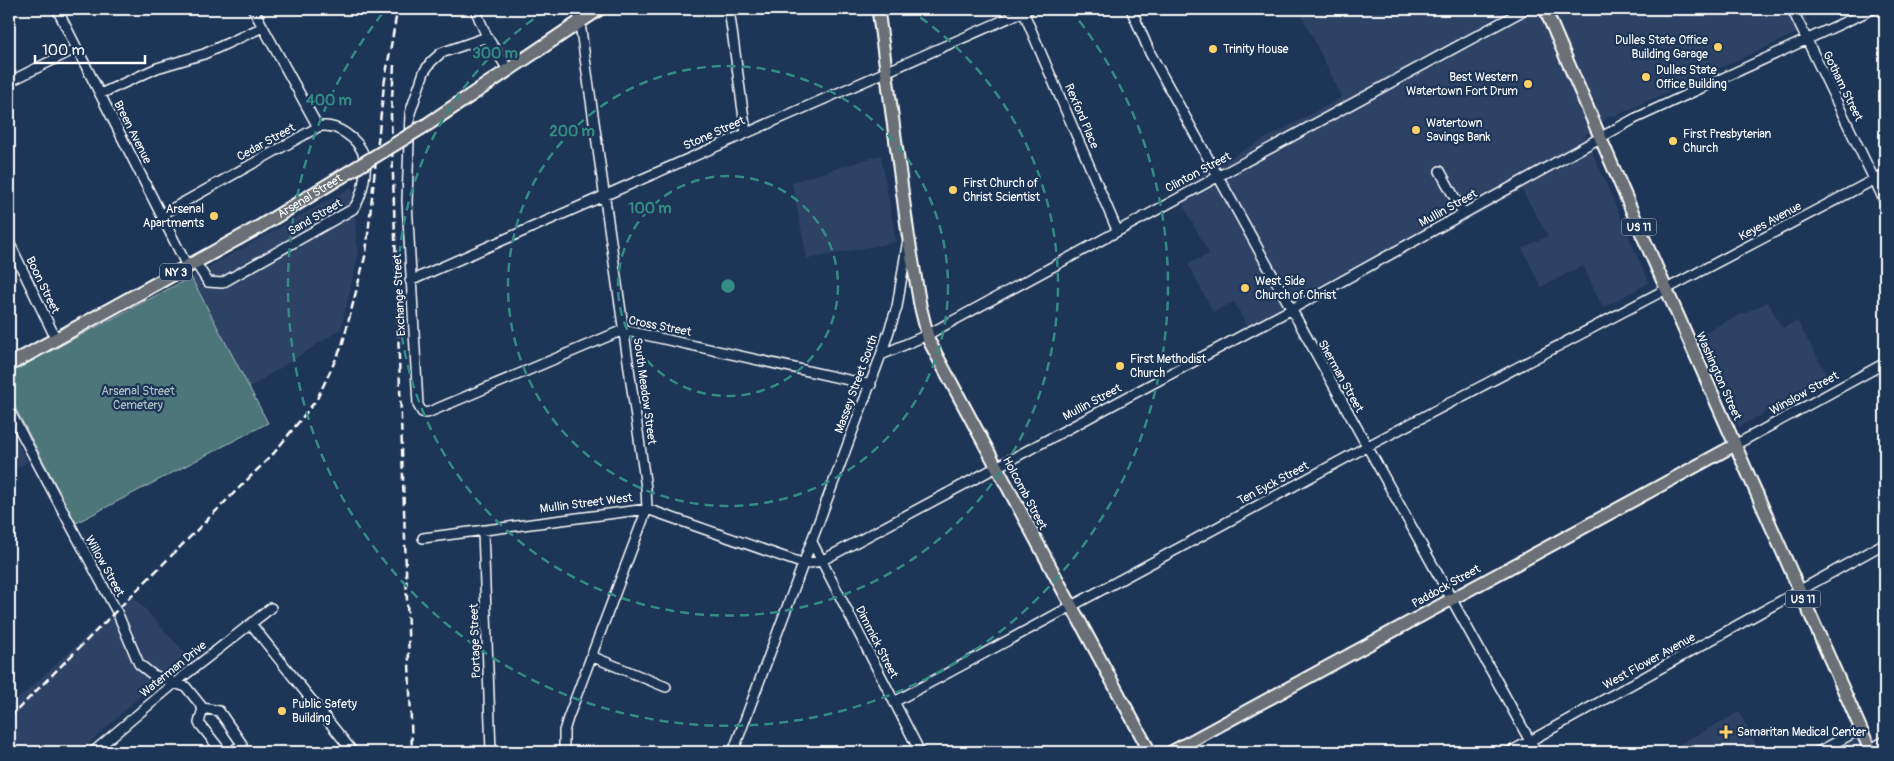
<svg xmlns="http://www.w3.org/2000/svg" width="1894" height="761" font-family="Pangolin,sans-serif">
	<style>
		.built { fill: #2f4266 }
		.green { fill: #4e767a; stroke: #a6babc }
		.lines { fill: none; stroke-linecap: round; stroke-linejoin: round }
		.minor-casing { stroke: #fff; stroke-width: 12 }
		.major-casing { stroke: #fff; stroke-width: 15 }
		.highway-casing { stroke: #fff; stroke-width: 16 }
		.minor { stroke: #1d3557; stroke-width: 9 }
		.major { stroke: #6a7074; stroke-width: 11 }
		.highway { stroke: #6a7074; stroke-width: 12 }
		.rail { stroke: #fff; stroke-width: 2.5; stroke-dasharray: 8 4; stroke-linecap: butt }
		.highway-bridge-casing { stroke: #fff; stroke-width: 16; stroke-linecap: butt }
		.highway-bridge { stroke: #6a7074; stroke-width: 12 }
		.ring { fill: none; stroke: #338b84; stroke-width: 2.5; stroke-dasharray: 9 6 }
		.poi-dot { fill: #ffd166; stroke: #1d3557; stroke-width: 2 }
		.labels { text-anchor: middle; stroke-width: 4.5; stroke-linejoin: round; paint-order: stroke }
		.shield { fill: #1d3557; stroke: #bbc2cd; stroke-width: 1 }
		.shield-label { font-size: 11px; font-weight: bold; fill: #fff }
		.poi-label { font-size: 12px; fill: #fff; stroke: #1d3557; text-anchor: start }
		.street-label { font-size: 12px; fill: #fff; stroke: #1d3557 }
		.park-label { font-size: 12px; fill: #afc1c3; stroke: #1d3557 }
		.centre { fill: #338b84; stroke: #1d3557; stroke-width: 2.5 }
		.ring-label { font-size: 15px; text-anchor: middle; font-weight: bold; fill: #338b84; stroke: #1d3557; stroke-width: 4.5; stroke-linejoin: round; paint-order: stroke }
	</style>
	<rect width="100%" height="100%" fill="#1d3557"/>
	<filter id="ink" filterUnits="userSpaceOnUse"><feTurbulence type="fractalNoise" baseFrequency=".02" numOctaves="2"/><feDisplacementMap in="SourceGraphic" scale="10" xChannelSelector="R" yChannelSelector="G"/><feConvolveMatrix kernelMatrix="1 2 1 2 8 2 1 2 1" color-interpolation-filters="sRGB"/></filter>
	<g filter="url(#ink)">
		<path class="built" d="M1317 9H1716L1719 14 1730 9H1802L1810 27 1613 117 1611 115 1585 135 1649 283 1603 308 1583 266 1541 287 1522 248 1548 236 1522 190 1254 338 1234 302 1213 312 1188 264 1209 254 1174 188 1342 97 1302 16Z
			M881 155 896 242 807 259 792 182Z
			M352 187 358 256 341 329 249 388 191 277Z
			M1768 302 1782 328 1797 321 1829 378 1739 427 1698 335Z
			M9 426 28 462 9 472Z
			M132 595 186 654 80 752H9V707Z
			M1739 712 1760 752H1665Z
			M1856 738 1862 752H1830Z"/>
		<path class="green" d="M191 277 268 423 76 523 9 396V373Z"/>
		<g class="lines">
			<g class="minor-casing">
				<path id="minor" d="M57 9 187 266
					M253 9 318 127
					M475 9 487 37 509 71
					M729 9 746 133
					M1131 9 1150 53 1536 752
					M1792 9 1885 202
					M1023 11 1117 230
					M487 37 441 53 431 62 424 72 410 113 407 201 418 405 422 412 427 413 623 330 871 385
					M9 82 77 48
					M100 94 157 68 204 54 263 27
					M1440 171 1463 213
					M161 215 318 127C335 122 359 139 364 156 368 169 362 199 353 209L222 283 208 282 195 262
					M9 242 56 339
					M410 281 1029 9
					M881 355 927 335 1526 9
					M9 410 117 612 139 664 153 675 186 687 203 708 219 711 242 744 232 752
					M1735 445 1885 363
					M483 530 491 752
					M423 538 647 509 804 564 821 561 1290 310 1634 119 1873 9
					M812 542 920 752
					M251 624 353 752
					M591 656 666 687
					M894 702 1366 447 1885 174
					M203 708 199 723 222 752
					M1870 749 1885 741
					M93 752 176 682 271 608
					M564 752V731L568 718 647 509 646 488 578 9
					M733 752 881 355 897 307 907 245
					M1510 752 1885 543
					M1818 752 1861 729"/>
			</g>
			<g class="major-casing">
				<path id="major" d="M878 9 908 234 920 305 929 341 1150 752
					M1545 9 1641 232 1871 752
					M1171 752 1735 445"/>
			</g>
			<g class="highway-casing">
				<g id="highway">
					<path d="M428 124 599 9"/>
					<path id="s1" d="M9 365 259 227 341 177"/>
				</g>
			</g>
			<use href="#minor" class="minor"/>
			<use href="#major" class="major"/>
			<use href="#highway" class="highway"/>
			<path class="rail" d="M394 65 391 115 412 752
				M9 718 274 453 317 399 342 346 366 253 384 85 397 12"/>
			<g class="highway-bridge-casing">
				<path id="highway-bridge" d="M341 177 428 124"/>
			</g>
			<use href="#highway-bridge" class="highway-bridge"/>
		</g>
	</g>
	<g class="ring">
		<circle cx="728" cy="286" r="110"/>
		<circle cx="728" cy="286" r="220"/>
		<path d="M908 9A330 330 0 1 1 548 9"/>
		<path d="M1070 9A440 440 0 1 1 386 9"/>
	</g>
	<g class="poi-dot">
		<circle cx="1718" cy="47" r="5"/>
		<circle cx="1213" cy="49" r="5"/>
		<circle cx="1646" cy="77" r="5"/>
		<circle cx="1528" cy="84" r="5"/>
		<circle cx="1416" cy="130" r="5"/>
		<circle cx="1673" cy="141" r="5"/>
		<circle cx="953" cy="190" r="5"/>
		<circle cx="214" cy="216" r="5"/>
		<circle cx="1245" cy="288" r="5"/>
		<circle cx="1120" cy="366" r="5"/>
		<circle cx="282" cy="711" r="5"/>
		<path d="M1723.5 724.5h5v5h5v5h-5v5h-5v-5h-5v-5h5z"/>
	</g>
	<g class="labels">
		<g class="shield">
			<rect x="1621.5" y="218.5" width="35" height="17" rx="4"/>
			<rect x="160" y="263.5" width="32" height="17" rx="4"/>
			<rect x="1785.5" y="590.5" width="35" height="17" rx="4"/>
		</g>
		<g class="shield-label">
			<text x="1639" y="231">US 11</text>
			<text x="176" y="276">NY 3</text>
			<text x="1803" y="603">US 11</text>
		</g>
		<g class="poi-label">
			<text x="1708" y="44" text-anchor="end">Dulles State Office<tspan x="1708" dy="14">Building Garage</tspan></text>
			<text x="1223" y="53">Trinity House</text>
			<text x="1656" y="74">Dulles State<tspan x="1656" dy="14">Office Building</tspan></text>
			<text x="1518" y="81" text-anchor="end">Best Western<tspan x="1518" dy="14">Watertown Fort Drum</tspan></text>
			<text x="1426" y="127">Watertown<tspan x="1426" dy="14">Savings Bank</tspan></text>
			<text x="1683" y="138">First Presbyterian<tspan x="1683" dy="14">Church</tspan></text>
			<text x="963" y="187">First Church of<tspan x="963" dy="14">Christ Scientist</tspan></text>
			<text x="204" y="213" text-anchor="end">Arsenal<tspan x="204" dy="14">Apartments</tspan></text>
			<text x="1255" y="285">West Side<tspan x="1255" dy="14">Church of Christ</tspan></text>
			<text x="1130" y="363">First Methodist<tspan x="1130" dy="14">Church</tspan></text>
			<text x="292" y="708">Public Safety<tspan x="292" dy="14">Building</tspan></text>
			<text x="1737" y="736">Samaritan Medical Center</text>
		</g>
		<g class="street-label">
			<text transform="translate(1843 86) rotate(64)" y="4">Gotham Street</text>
			<text transform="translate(1082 116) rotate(67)" y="4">Rexford Place</text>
			<text transform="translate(133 132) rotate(63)" y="4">Breen Avenue</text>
			<text transform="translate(714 133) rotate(-24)" y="4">Stone Street</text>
			<text transform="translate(266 142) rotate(-29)" y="4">Cedar Street</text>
			<text transform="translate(1198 172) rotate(-28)" y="4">Clinton Street</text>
			<text dy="4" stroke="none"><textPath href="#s1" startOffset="345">Arsenal Street</textPath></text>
			<text transform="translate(1448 208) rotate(-29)" y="4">Mullin Street</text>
			<text transform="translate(315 217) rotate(-30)" y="4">Sand Street</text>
			<text transform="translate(1770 221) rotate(-28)" y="4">Keyes Avenue</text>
			<text transform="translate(43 285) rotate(64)" y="4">Boon Street</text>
			<text transform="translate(399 295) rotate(-93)" y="4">Exchange Street</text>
			<text transform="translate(660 326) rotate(11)" y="4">Cross Street</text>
			<text transform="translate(1341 376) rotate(61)" y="4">Sherman Street</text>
			<text transform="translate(1719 376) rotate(66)" y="4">Washington Street</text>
			<text transform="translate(856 384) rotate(-70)" y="4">Massey Street South</text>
			<text transform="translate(645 391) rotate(82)" y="4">South Meadow Street</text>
			<text transform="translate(1804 393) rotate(-29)" y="4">Winslow Street</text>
			<text transform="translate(1092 402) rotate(-28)" y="4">Mullin Street</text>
			<text transform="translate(1273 483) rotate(-28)" y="4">Ten Eyck Street</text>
			<text transform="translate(1025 493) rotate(62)" y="4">Holcomb Street</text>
			<text transform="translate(586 503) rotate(-7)" y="4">Mullin Street West</text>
			<text transform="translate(105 566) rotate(61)" y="4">Willow Street</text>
			<text transform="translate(1446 586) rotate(-29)" y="4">Paddock Street</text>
			<text transform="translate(475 641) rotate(-92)" y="4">Portage Street</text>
			<text transform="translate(877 642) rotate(63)" y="4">Dimmick Street</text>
			<text transform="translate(1649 661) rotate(-29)" y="4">West Flower Avenue</text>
			<text transform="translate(173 669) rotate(-39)" y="4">Waterman Drive</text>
		</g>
		<g class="park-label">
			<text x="138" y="395">Arsenal Street<tspan x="138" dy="14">Cemetery</tspan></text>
		</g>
	</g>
	<circle cx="728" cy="286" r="8" class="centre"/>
	<g class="ring-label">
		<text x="495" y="58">300 m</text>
		<text x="329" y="105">400 m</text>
		<text x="572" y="136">200 m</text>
		<text x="650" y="213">100 m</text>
	</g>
	<rect width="1894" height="761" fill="none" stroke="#1d3557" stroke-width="30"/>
	<rect x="15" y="15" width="1864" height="731" fill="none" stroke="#fff" stroke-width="2" filter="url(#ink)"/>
	<path d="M35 55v8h110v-8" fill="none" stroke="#ffffff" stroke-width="2.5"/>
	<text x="42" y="55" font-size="15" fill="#ffffff" stroke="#1d3557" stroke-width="4" paint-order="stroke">100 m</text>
</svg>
